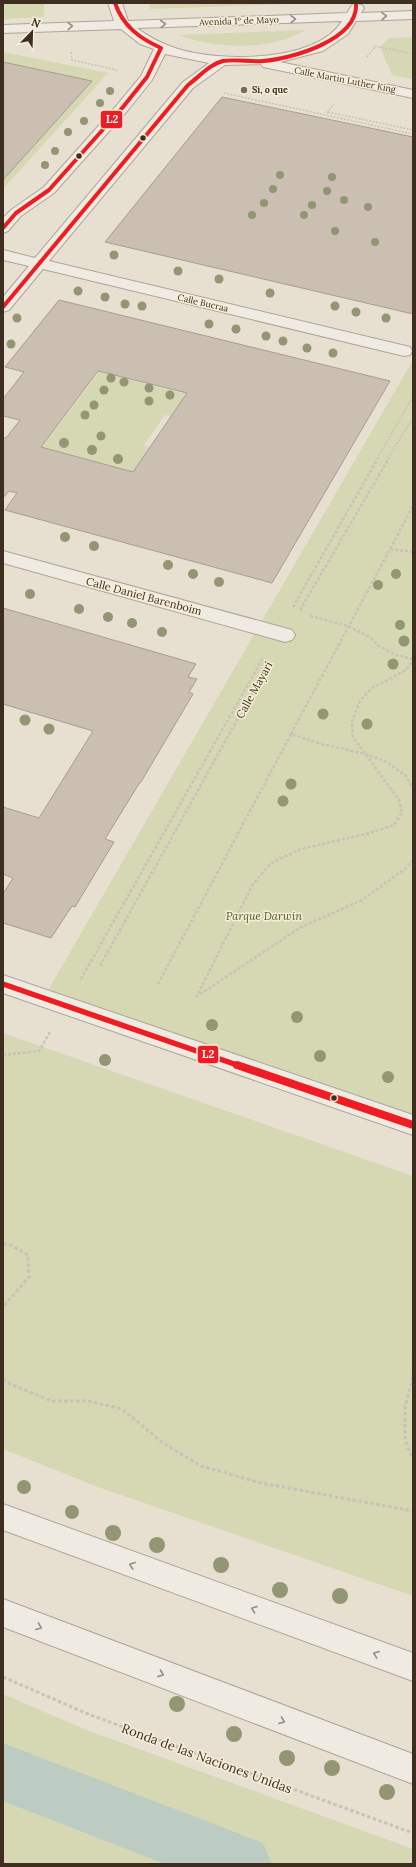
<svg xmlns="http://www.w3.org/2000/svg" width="416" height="1867" font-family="Lora,serif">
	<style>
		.green { fill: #d6d7b3 }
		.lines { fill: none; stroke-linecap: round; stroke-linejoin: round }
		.canal { fill: #bcccc2; fill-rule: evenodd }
		.building { fill: #cbbfb2; stroke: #a89c90; fill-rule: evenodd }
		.minor-casing { stroke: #ada599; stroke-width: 2 }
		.path-far2 { stroke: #c8c2b9; stroke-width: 1.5; stroke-dasharray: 2 1.5; stroke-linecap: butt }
		.path-far1 { stroke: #c8c2b9; stroke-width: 2.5; stroke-dasharray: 3 2; stroke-linecap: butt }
		.path { stroke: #c8c2b9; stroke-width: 3; stroke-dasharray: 3.5 2.5; stroke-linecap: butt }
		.minor { fill: #efebe3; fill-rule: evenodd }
		.bus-1-far2-casing { stroke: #f7eed8; stroke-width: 6 }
		.bus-1-far1-casing { stroke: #f7eed8; stroke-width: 8 }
		.bus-1-casing { stroke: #f7eed8; stroke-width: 10 }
		.bus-1-far2 { stroke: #ee1c25; stroke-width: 4 }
		.bus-1-far1 { stroke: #ee1c25; stroke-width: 5.5 }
		.bus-1 { stroke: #ee1c25; stroke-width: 8 }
		.tree { fill: #929673 }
		.oneway { stroke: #968c82 }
		.poi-dot { fill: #786c5e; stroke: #f7eed8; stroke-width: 1.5 }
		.bus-dot { fill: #3d2e20; stroke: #f7eed8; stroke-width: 1.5 }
		.labels { text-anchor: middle; stroke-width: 3; stroke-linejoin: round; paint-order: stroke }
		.far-street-label { font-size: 9px; fill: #3d2e20; stroke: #f7eed8 }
		.far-poi-label { font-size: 9px; font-weight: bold; fill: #3d2e20; stroke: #f7eed8; text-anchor: start }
		.street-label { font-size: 11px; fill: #3d2e20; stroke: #f7eed8 }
		.park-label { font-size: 11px; font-style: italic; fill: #4d5a26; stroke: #f7eed8 }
		.near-street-label { font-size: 13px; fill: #3d2e20; stroke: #f7eed8 }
		.line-badge { stroke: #f7eed8; stroke-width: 1.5 }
		.badge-label { font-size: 11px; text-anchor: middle; font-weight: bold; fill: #fff }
	</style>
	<rect width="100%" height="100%" fill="#e7e0d1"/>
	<path class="green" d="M3 3H44V17L3 19Z
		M149 3H318L150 9Z
		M305 30C299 33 292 37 285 39 251 50 211 47 178 35Z
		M413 37V79L392 75 380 47 389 38Z
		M3 52 108 73 3 189Z
		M413 360V1125L43 999Z
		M99 372 213 401 198 423 165 415 143 446 177 455 160 479 42 447Z
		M3 1033 413 1176V1596L98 1487 3 1449Z
		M3 1694 84 1729 413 1849V1864H3Z"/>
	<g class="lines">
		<path class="canal" d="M3 1743 263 1843 272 1864H165L3 1801Z"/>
	</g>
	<path class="building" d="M3 62 92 81 3 180Z
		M222 97 413 137V314L105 242Z
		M59 300 390 381 272 583 5 510 17 493 9 491 3 498V438H6L20 420 3 416V399L24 372 5 367ZM98 371 187 393 133 472 41 447Z
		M3 608 196 664 188 677 197 679 189 692 193 694 141 782H140L105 839 114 842 75 907 72 906 51 938 3 923V894L13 878 3 874V807L39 818 93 731 3 704Z"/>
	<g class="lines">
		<g class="minor-casing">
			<path id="minor" d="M108 3H122L128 21 347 13 352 5H362L364 8 361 13 413 11V19L356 21 348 34 323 51 280 62 413 90V98L268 68 263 67 261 64 225 65 193 88 49 261 410 347 412 351 410 355 404 356 43 269 9 310 3 312V297L29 266 3 260V250L35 258 183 82 209 63 165 54 152 80 128 110 54 193 21 216 8 231 3 233V218L11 210 44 187 118 104 141 76 154 49 140 44 121 29 3 33V25L114 21ZM342 21C317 63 219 62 178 49 163 44 150 38 137 28Z
				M3 551 292 630 295 635 292 640 285 642 3 563Z
				M3 975 413 1115V1135L3 993Z
				M3 1504 413 1653V1681L3 1530Z
				M3 1599 413 1754V1784L3 1627Z"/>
		</g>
		<path class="path-far2" d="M375 46 413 54
			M71 52 72 60 117 70
			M367 57 375 47
			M224 93 413 134
			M328 112 413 130
			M327 113 334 104
			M377 459 413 396
			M388 459 413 417"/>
		<path class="path-far1" d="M390 549 413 552
			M293 607 378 458
			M300 610 389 458
			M310 616 348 626 371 638 379 646 396 655 413 659
			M291 734 413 506
			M100 966 270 661
			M81 979 263 658
			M158 984 291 734 322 744 365 754 387 762 406 776 413 789
			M196 997 301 927 362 900 406 868 413 860
			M196 998 253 884 271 863 301 849 366 834 394 825 402 813 399 800 353 737 352 721 360 701 372 688 406 670 413 660
			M3 1055 39 1051 50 1032"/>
		<path class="path" d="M3 1244 10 1245 28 1255 29 1277 3 1307
			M413 1353V1377L405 1407V1440L413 1459
			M3 1379 10 1384 52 1401H88L122 1409 163 1443 201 1466 261 1483 413 1511
			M3 1677 88 1714 413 1833"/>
		<use href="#minor" class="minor"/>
		<g class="bus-1-far2-casing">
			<path id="bus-1-far2" d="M3 228 16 213 49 190 123 107 147 77 161 48C139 38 123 26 115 3
				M3 307 188 85C199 77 210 64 223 61 236 59 250 62 263 61 291 59 359 40 356 3"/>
		</g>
		<g class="bus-1-far1-casing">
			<path id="bus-1-far1" d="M3 984 240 1066"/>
		</g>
		<g class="bus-1-casing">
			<path id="bus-1" d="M237 1065 413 1125"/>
		</g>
		<use href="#bus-1-far2" class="bus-1-far2"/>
		<use href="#bus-1-far1" class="bus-1-far1"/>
		<use href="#bus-1" class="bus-1"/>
	</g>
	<g class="tree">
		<circle cx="110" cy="91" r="4"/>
		<circle cx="100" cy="103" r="4"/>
		<circle cx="84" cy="121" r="4"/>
		<circle cx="68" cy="132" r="4"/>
		<circle cx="55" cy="151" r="4"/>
		<circle cx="45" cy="165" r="4"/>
		<circle cx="280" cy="175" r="4"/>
		<circle cx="332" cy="177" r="4"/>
		<circle cx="273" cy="189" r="4"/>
		<circle cx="327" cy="191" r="4"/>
		<circle cx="344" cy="200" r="4"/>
		<circle cx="264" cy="203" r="4"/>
		<circle cx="312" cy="205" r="4"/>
		<circle cx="368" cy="207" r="4"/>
		<circle cx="252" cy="215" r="4"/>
		<circle cx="304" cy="215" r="4"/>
		<circle cx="335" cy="231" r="4"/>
		<circle cx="375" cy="242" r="4"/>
		<circle cx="114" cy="255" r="4.5"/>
		<circle cx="178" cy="271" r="4.5"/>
		<circle cx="219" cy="279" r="4.5"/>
		<circle cx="78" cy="291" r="4.5"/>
		<circle cx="270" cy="293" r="4.5"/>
		<circle cx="105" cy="297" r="4.5"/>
		<circle cx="125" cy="304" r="4.5"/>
		<circle cx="142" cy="306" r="4.5"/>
		<circle cx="335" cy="306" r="4.5"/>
		<circle cx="356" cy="312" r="4.5"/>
		<circle cx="17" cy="318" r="4.5"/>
		<circle cx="386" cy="318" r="4.5"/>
		<circle cx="209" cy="324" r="4.5"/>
		<circle cx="236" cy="329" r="4.5"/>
		<circle cx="266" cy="336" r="4.5"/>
		<circle cx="283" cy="341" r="4.5"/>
		<circle cx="11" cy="344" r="4.5"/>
		<circle cx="307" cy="348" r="4.5"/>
		<circle cx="333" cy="353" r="4.5"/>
		<circle cx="111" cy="378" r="4.5"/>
		<circle cx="124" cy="382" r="4.5"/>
		<circle cx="149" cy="388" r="4.5"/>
		<circle cx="104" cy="390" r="4.5"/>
		<circle cx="170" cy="395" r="4.5"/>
		<circle cx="149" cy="401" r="4.5"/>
		<circle cx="94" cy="405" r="4.5"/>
		<circle cx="85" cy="415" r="4.5"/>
		<circle cx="101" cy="436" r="4.5"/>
		<circle cx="64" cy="443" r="5"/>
		<circle cx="92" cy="450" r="5"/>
		<circle cx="118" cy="459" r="5"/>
		<circle cx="65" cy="537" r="5"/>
		<circle cx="94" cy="546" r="5"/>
		<circle cx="168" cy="565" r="5"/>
		<circle cx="193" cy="574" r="5"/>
		<circle cx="396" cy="574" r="5"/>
		<circle cx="219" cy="582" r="5"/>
		<circle cx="378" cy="585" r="5"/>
		<circle cx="30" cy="594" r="5"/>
		<circle cx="79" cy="609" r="5"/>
		<circle cx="108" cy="617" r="5"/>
		<circle cx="132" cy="623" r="5"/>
		<circle cx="400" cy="625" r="5"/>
		<circle cx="162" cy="632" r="5"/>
		<circle cx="404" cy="641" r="5.5"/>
		<circle cx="393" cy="664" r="5.5"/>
		<circle cx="323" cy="714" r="5.5"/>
		<circle cx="25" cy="720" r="5.5"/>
		<circle cx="367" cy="724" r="5.5"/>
		<circle cx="49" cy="729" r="5.5"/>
		<circle cx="291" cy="784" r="5.5"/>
		<circle cx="283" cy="801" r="5.5"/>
		<circle cx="297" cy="1017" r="6"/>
		<circle cx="212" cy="1025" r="6"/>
		<circle cx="320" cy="1056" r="6"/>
		<circle cx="105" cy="1060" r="6"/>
		<circle cx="388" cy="1077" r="6"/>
		<circle cx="24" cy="1487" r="7"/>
		<circle cx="72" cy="1512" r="7"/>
		<circle cx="113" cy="1533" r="8"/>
		<circle cx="157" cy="1545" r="8"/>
		<circle cx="221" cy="1565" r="8"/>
		<circle cx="280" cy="1590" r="8"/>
		<circle cx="340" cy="1596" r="8"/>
		<circle cx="177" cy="1704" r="8"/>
		<circle cx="234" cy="1734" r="8"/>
		<circle cx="287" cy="1758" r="8"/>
		<circle cx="332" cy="1768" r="8"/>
		<circle cx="387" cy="1792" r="8"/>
	</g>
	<defs><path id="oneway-chevron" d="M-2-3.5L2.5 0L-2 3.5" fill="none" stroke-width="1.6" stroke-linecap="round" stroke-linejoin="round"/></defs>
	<g class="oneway">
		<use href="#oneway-chevron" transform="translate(384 16) rotate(-2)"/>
		<use href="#oneway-chevron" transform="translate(293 19) rotate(-2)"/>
		<use href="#oneway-chevron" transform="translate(163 24) rotate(-2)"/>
		<use href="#oneway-chevron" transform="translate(70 26) rotate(-2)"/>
		<use href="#oneway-chevron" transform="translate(132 1565) rotate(-160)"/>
		<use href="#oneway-chevron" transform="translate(254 1609) rotate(-160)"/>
		<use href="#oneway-chevron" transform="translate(39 1627) rotate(21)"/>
		<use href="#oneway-chevron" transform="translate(376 1654) rotate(-160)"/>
		<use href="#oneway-chevron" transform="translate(161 1674) rotate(21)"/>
		<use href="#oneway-chevron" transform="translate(282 1721) rotate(21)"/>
	</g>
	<circle class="poi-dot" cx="244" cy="90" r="4"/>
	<g class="bus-dot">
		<circle cx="143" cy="138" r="3.5"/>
		<circle cx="79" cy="156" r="3.5"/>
		<circle cx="334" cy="1098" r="3.5"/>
	</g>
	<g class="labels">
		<g class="far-street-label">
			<text transform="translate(239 21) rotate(-2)" y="3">Avenida 1º de Mayo</text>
			<text transform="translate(345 80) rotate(11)" y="3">Calle Martin Luther King</text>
			<text transform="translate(203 303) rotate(13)" y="3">Calle Bucraa</text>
		</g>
		<g class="far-poi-label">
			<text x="252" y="93">Si, o que</text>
		</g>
		<g class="street-label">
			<text transform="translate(144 596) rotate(15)" y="4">Calle Daniel Barenboim</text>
			<text transform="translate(254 690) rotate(-61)" y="4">Calle Mayarí</text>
		</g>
		<g class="park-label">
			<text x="264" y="920">Parque Darwin</text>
		</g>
		<g class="near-street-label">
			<text transform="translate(207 1758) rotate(20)" y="5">Ronda de las Naciones Unidas</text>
		</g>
	</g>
	<g class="line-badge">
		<rect x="100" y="110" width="23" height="19" rx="4" fill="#ee1c25"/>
		<rect x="197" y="1045" width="22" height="19" rx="4" fill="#ee1c25"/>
	</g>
	<g class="badge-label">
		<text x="112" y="123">L2</text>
		<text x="208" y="1058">L2</text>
	</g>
	<rect width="416" height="1867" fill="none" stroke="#3d2e20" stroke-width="8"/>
	<g transform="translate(32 32) rotate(23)" stroke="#f7eed8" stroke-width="3" paint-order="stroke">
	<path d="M0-3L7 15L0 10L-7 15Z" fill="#3d2e20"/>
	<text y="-6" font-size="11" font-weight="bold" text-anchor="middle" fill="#3d2e20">N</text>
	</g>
</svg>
